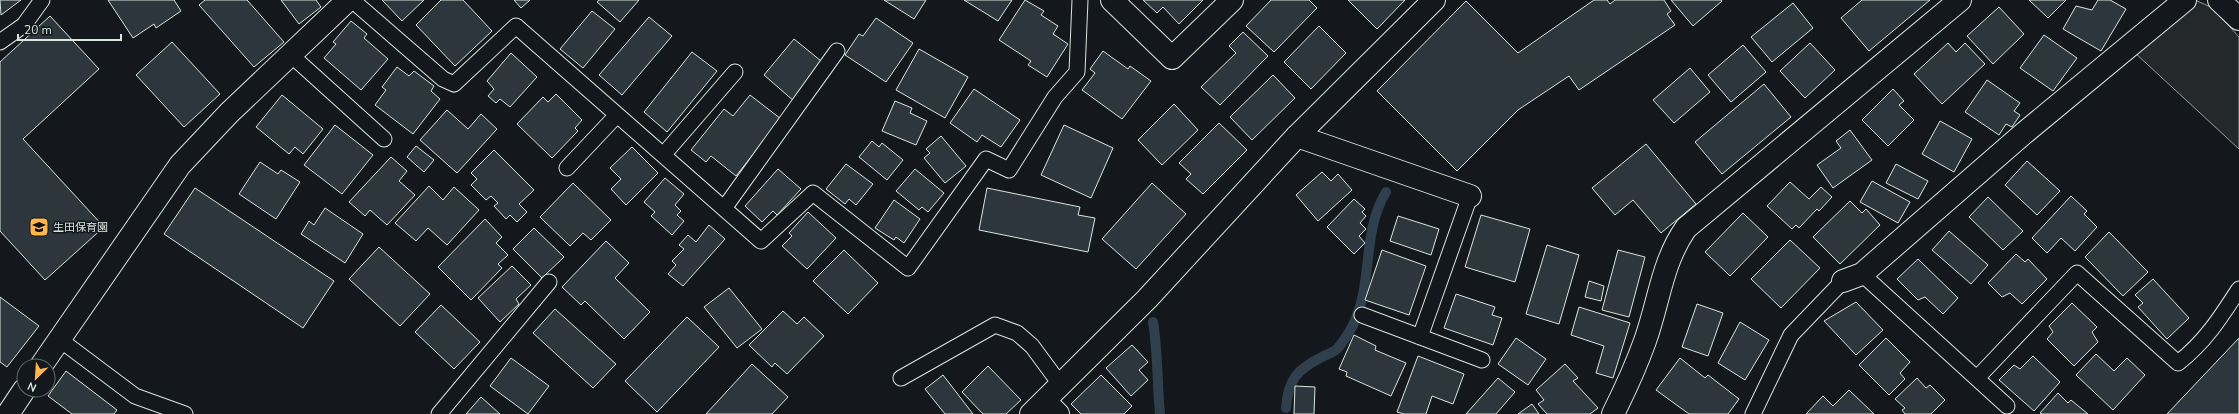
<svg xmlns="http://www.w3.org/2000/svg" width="2239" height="414" font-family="'Nunito Sans','Noto Sans JP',sans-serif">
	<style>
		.parking { fill: #24282b; stroke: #939e99 }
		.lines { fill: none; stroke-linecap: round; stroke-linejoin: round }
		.stream { stroke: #2f3f4d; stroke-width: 10 }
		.building { fill: #2c363c; stroke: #d8e6dc }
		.lane-casing { stroke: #d8e6dc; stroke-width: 17 }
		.street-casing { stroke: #d8e6dc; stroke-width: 24 }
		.secondary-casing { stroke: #d8e6dc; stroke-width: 24 }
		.lane { stroke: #14181c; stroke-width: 15 }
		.street { stroke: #14181c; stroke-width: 22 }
		.secondary { stroke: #14181c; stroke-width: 22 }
		.labels { text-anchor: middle; stroke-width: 3; stroke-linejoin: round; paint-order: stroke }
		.poi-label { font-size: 11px; fill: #d8e6dc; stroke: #14181c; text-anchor: start }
	</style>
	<rect width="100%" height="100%" fill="#14181c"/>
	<path class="parking" d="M2195 0 2213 8 2239 37V149L2134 52Z"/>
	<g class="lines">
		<path class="stream" d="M1153 322C1158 352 1157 383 1160 414
			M1286 408C1288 379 1298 369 1322 357 1327 354 1335 352 1338 348 1343 342 1348 334 1352 327 1374 285 1361 233 1386 192"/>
	</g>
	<path class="building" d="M0 0H21L1 15Z
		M108 0H174L181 11 156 28 154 24 133 38Z
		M205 0H247L284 42 254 67 199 5Z
		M281 0H316L321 7 299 24Z
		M382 0H424L402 21Z
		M441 0H463L492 31 455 66 416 25Z
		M514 0H530L521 8Z
		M599 0H639L620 22 597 2Z
		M884 0H926L914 19Z
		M964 0H1012L998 21Z
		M1025 0 1044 11 1041 15 1058 26 1053 34 1068 44 1047 77 1028 65 1031 61 999 40Z
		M1143 0H1203L1179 24 1163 7 1157 13Z
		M1271 0H1309L1317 8 1274 52 1246 26Z
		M1348 0H1405L1377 29Z
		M1594 0H1607L1610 4 1615 0H1664L1671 11 1667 14 1675 25 1579 90 1569 76 1518 110 1457 171 1377 91 1466 1 1518 53Z
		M1671 0H1721L1722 1 1693 26Z
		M1862 0H1930L1869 51 1841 18Z
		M2029 0H2066L2048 18Z
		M2098 0H2110L2126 9 2101 51 2063 29 2076 6 2092 10Z
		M1793 3 1813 28 1772 62 1751 37Z
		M1999 7 2024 34 1993 64 1967 36Z
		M592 11 615 29 583 68 560 49Z
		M50 16 99 69 23 139 104 227 45 280 0 231V62Z
		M649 17 672 36 622 95 599 75Z
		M876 18 913 43 886 82 845 55 859 34 863 36Z
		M351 21 367 34 364 38 388 59 361 90 324 58 336 44 333 42Z
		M1319 26 1346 53 1311 89 1284 62Z
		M1243 32 1268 56 1220 105 1201 87 1236 53 1229 46Z
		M2044 35 2077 58 2053 91 2020 68Z
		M794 39 826 65 795 102 764 75Z
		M172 42 220 94 184 127 136 75Z
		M1810 43 1835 70 1805 98 1780 71Z
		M1948 43 1956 52 1965 43 1985 64 1942 104 1914 74Z
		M1743 45 1766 72 1731 102 1708 75Z
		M919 49 968 77 945 118 896 90Z
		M1103 51 1128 69 1130 66 1151 81 1122 119 1082 90 1095 73 1090 69Z
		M692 52 717 71 667 132 644 112Z
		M511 53 537 77 510 107 500 99 496 103 488 96 494 89 487 81Z
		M397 67 409 76 414 71 434 86 431 91 440 99 413 134 375 105 386 90 382 87Z
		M1690 68 1710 92 1674 123 1653 100Z
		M1273 75 1295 98 1252 140 1230 117Z
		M1987 80 2020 103 2014 111 2020 115 2012 127 2006 124 1999 135 1965 112Z
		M1764 84 1791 117 1722 174 1695 142Z
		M974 89 1020 120 1001 147 982 135 977 142 950 123Z
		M1893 89 1904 101 1899 105 1914 120 1888 146 1862 120Z
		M556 94 582 120 575 128 578 131 552 158 517 124 543 97 548 102Z
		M282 95 323 129 303 154 295 147 289 154 256 127Z
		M750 95 781 119 736 176 711 156 706 162 691 150 724 109 733 116Z
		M895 101 912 108 910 113 927 121 916 145 882 131Z
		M1174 104 1198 130 1162 165 1138 140Z
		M447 110 468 129 481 114 497 129 457 173 420 140Z
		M1940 121 1972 139 1954 172 1922 154Z
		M1219 123 1247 150 1203 194 1186 179 1191 174 1179 163Z
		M335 125 373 155 342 194 304 165Z
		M1064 125 1113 148 1091 198 1041 175Z
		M1850 130 1872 160 1833 188 1817 165 1841 148 1836 141Z
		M941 136 966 166 945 183 924 158 930 153 926 149Z
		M872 141 879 147 882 143 903 160 887 180 859 157Z
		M1646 144 1696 204 1661 233 1633 200 1615 215 1592 188Z
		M416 146 434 160 424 172 407 157Z
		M632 147 658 173 626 205 611 189 621 179 610 168Z
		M494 150 534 190 519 204 527 212 517 222 510 215 506 219 494 206 498 203 491 196 486 200 471 185 477 179 471 173Z
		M391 157 407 171 399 181 415 195 387 225 370 210 365 216 349 202Z
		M2027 161 2060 191 2037 215 2005 185Z
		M260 162 278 174 281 170 300 182 276 219 239 194Z
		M846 164 873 184 856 205 849 199 845 204 826 189Z
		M1896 164 1928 181 1918 199 1886 183Z
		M778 169 801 189 777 215 773 211 762 222 745 206Z
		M915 169 944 193 928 212 922 207 919 210 896 191Z
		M1322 172 1331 181 1338 174 1352 190 1318 221 1296 195Z
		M665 178 684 194 675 205 681 211 677 215 684 221 672 235 651 216 655 212 644 202Z
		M1872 181 1910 202 1898 223 1860 202Z
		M1790 182 1809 199 1821 187 1832 197 1819 211 1817 209 1799 228 1796 225 1792 229 1767 206Z
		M573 183 611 220 591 240 583 233 570 246 540 217Z
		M1152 183 1186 214 1136 269 1102 239Z
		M429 186 443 200 454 187 479 210 447 245 428 228 416 241 395 223Z
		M195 188 334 281 303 328 164 234Z
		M987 188 1080 207 1078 215 1095 218 1088 252 979 230Z
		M2071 196 2087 211 2084 214 2097 227 2075 251 2061 238 2047 253 2032 238Z
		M1988 197 2023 231 2003 250 1969 217Z
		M1354 199 1365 209 1362 212 1366 216 1360 223 1366 229 1359 236 1365 243 1354 254 1327 227Z
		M894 200 920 219 904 243 896 237 894 240 875 228Z
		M1850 201 1862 213 1866 209 1880 225 1840 264 1813 237Z
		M325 208 363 234 345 263 301 234 309 221 314 225Z
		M808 212 836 238 807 269 782 246 792 236 789 233Z
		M1743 213 1768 237 1730 276 1705 252Z
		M1481 215 1530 229 1515 282 1465 267Z
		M1398 216 1439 229 1431 255 1390 241Z
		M485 219 502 237 496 243 508 255 498 264 502 268 471 300 438 267Z
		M709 225 725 239 683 286 668 274 676 265 672 261 684 249 679 245 688 235 696 242Z
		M534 228 564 257 542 278 513 249Z
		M1949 231 1988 265 1971 284 1932 250Z
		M2109 232 2148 272 2123 296 2085 257Z
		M1790 240 1820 268 1781 308 1751 279Z
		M606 241 629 263 615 278 650 312 624 339 585 301 581 305 562 287Z
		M1547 245 1579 255 1559 324 1526 314Z
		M379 247 430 294 400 326 349 279Z
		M844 250 878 283 848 314 813 281Z
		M1382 250 1426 266 1409 315 1365 300Z
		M1618 250 1645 257 1629 317 1602 310Z
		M2016 254 2025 262 2028 259 2047 279 2022 304 2010 293 2002 297 1988 283Z
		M1918 259 1958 298 1943 314 1925 297 1918 300 1897 279Z
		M512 266 531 285 516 299 519 304 500 322 478 298Z
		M2153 279 2189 318 2167 339 2138 307 2143 303 2135 295Z
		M1589 281 1604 286 1601 301 1585 297Z
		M729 288 762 329 737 348 704 307Z
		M1456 294 1495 307 1492 315 1502 318 1493 345 1444 328Z
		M0 297 39 326 7 367 0 362Z
		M1856 302 1883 330 1856 355 1824 321Z
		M2072 303 2097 327 2092 332 2098 342 2074 366 2047 339 2053 332 2049 326Z
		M1697 304 1723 313 1708 356 1682 347Z
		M441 305 480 342 454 369 415 332Z
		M1579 307 1630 323 1613 378 1596 373 1604 346 1571 335Z
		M555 309 616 364 593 388 533 333Z
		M783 311 797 324 804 317 824 336 787 374 775 363 772 367 749 345Z
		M687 317 719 347 657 412 625 381Z
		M1740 322 1769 340 1745 380 1718 363Z
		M1354 335 1376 346 1375 350 1406 363 1391 396 1346 376 1347 372 1339 369Z
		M1516 338 1546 359 1528 385 1498 364Z
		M1886 338 1910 362 1900 373 1905 379 1889 395 1859 365Z
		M2239 338V414H2167Z
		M1132 345 1148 362 1139 370 1148 380 1131 396 1106 368Z
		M2096 354 2114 371 2127 358 2145 375 2113 410 2076 375Z
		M1418 356 1464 374 1453 404 1432 396 1426 414H1404L1397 412Z
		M2033 356 2060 382 2034 411 1999 380 2014 365 2020 369Z
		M511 358 549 386 528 414 490 386Z
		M1680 358 1705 378 1708 375 1739 399 1728 414H1689L1656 390Z
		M752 364 788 397 772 414H706Z
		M1565 364 1578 378 1573 381 1598 408 1590 414H1547L1538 404 1544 400 1536 390Z
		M988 366 1021 400 1006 414H983L962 392Z
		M66 371 117 410 114 414H72L48 396Z
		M943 375 973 414H945L925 389Z
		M1101 375 1132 406 1124 414H1081L1071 404Z
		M1498 378 1515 392 1496 414H1466Z
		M1917 378 1926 388 1930 385 1945 400 1931 414H1905L1902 410 1905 408 1895 399Z
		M1295 386 1315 387 1314 414H1294Z
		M1849 390 1874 414H1806L1823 396 1833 406Z
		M2058 393 2068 403 2071 400 2088 414H2042L2040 413Z
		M481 397 500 414H466Z
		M1532 404 1539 414H1518Z"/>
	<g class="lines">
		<g class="lane-casing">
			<path id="lane" d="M352 0 443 79 454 84 516 26 761 241 813 193 908 268 986 159 1009 170 1055 97 1077 72 1080 0
				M0 42 24 25 42 0
				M291 55 384 139
				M664 154 735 72
				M567 168 617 115
				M725 207 837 51
				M1862 274 2007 406
				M1362 315 1482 360
				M1420 337 1470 196
				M59 339 135 396 185 414
				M901 378 995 325 1017 333 1032 346 1060 384
				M1977 378 2077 273 2178 363C2205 342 2221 317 2239 289
				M439 414 549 282
				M1753 414 1791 335 1843 281"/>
		</g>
		<g class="street-casing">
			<path id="street" d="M1112 0 1172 58 1232 0
				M2219 0 2239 19
				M1297 136 1470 196
				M1843 281 1862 274 2023 134 2185 0
				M41 366 180 165 229 113 348 0
				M1045 401 1058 414
				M8 414 24 390
				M1613 414C1625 390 1636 366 1645 341 1659 302 1662 262 1686 228L1960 0"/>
		</g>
		<g class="secondary-casing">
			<path id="secondary" d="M1031 414 1147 299 1297 136 1434 0"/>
		</g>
		<use href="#lane" class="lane"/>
		<use href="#street" class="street"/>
		<use href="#secondary" class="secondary"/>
	</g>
	<defs>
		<g id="school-square" transform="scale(1)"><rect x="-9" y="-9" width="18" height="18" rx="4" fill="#ffb74d" stroke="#14181c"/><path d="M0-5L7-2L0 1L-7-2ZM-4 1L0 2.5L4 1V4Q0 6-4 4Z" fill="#111"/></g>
	</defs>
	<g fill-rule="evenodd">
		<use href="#school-square" x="39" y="227"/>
	</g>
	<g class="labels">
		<g class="poi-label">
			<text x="53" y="231">生田保育園</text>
		</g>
	</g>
	<g transform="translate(36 378) rotate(205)"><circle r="19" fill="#14181c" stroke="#626a69"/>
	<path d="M0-3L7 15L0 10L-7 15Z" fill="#ffb74d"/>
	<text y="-6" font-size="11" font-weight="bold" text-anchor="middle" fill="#d8e6dc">N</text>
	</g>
	<path d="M18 34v6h103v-6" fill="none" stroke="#d8e6dc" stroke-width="2"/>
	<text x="24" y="34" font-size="12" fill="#d8e6dc" stroke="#14181c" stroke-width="3" paint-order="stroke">20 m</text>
</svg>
